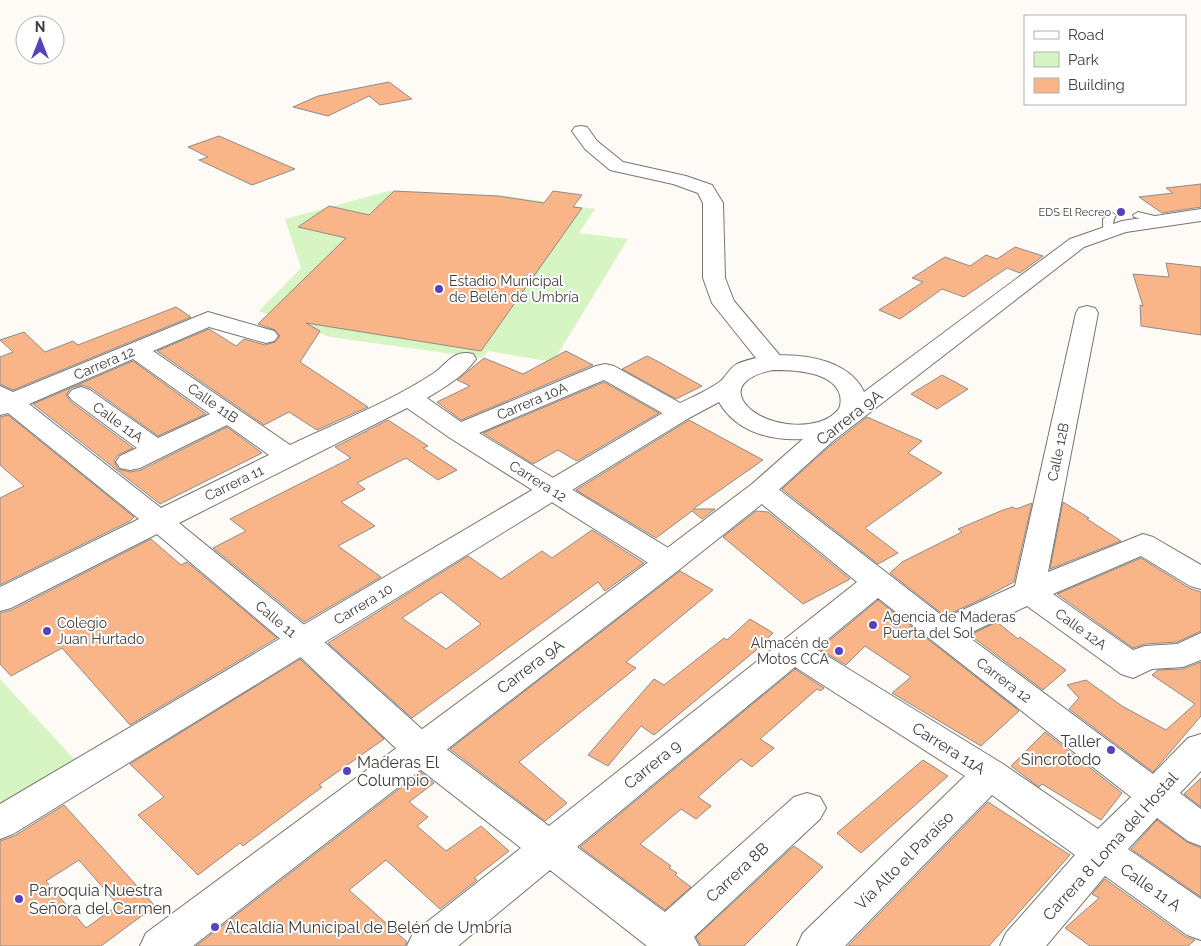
<svg xmlns="http://www.w3.org/2000/svg" width="1201" height="946" font-family="Raleway,sans-serif">
	<style>
		.green { fill: #d7f5c2 }
		.building { fill: #f9b488; stroke: #8f8b88; fill-rule: evenodd }
		.lines { fill: none; stroke-linecap: round; stroke-linejoin: round }
		.lane-casing { stroke: #787571; stroke-width: 2 }
		.street-casing { stroke: #787571; stroke-width: 2 }
		.secondary-casing { stroke: #787571; stroke-width: 2 }
		.lane { fill: #fff; fill-rule: evenodd }
		.street { fill: #fff; fill-rule: evenodd }
		.secondary { fill: #fff; fill-rule: evenodd }
		.poi-dot { fill: #5941b9; stroke: #fff; stroke-width: 2 }
		.labels { text-anchor: middle; stroke-width: 4; stroke-linejoin: round; paint-order: stroke }
		.far-poi-label { font-size: 11px; fill: #3e3d3b; stroke: #fff; text-anchor: end }
		.poi-label { font-size: 14px; fill: #3e3d3b; stroke: #fff; text-anchor: start }
		.street-label { font-size: 14px; fill: #3e3d3b; stroke: #fff }
		.near-street-label { font-size: 16px; fill: #3e3d3b; stroke: #fff }
		.near-poi-label { font-size: 16px; fill: #3e3d3b; stroke: #fff; text-anchor: start }
	</style>
	<rect width="100%" height="100%" fill="#fefbf6"/>
	<path class="green" d="M389 191 507 196 595 209 579 233 628 239 553 362 488 351 482 358 330 337 259 311 301 268 285 219Z
		M0 679 76 761 0 807Z"/>
	<path class="building" d="M389 82 412 99 380 105 369 96 328 116 293 107 318 96Z
		M219 136 295 169 252 185 199 160 208 157 188 147Z
		M1201 184V207L1162 213 1139 197 1173 193 1166 188Z
		M394 191 498 196 544 203 553 191 582 195 573 207 582 208 481 351 306 323 320 331 300 362 368 407 317 430 289 412 264 425 157 351 209 329 236 346 244 339 265 345 275 342 280 336 275 330 258 324 346 238 298 227 329 206 369 215Z
		M1015 247 1043 256 1020 273 1007 268 964 297 942 289 900 319 879 310 923 282 912 278 945 257 970 266 986 255 997 259Z
		M1166 263 1201 267V335L1141 326 1140 305 1143 306 1133 274 1169 277Z
		M176 307 191 317 13 390 0 384V357L13 352 0 340 24 332 45 352 73 341 78 345Z
		M566 351 593 365 461 420 437 402 470 386 457 380 484 358 523 374Z
		M647 356 657 361 702 386 676 399 622 369Z
		M133 361 206 414 158 436 91 388 82 385 71 388 66 395 71 402 133 448 118 455 114 461 118 469 130 472 141 470 227 427 262 453 160 504 33 404Z
		M942 375 968 389 937 409 911 394Z
		M604 382 659 413 577 461 558 450 533 464 483 433Z
		M8 415 134 517 130 521 0 585V498L24 486 0 465V417Z
		M867 417 922 441 908 453 942 473 865 528 898 553 878 564 782 489 830 446Z
		M388 420 428 446 423 448 457 470 438 480 406 458 357 483 365 489 341 502 375 526 338 546 381 577 304 622 213 548 246 531 230 519 351 458 335 447Z
		M689 420 763 460 693 509H715L702 519 692 511 656 538 576 490Z
		M1063 502 1089 518 1087 519 1121 541 1050 569Z
		M1032 503 1014 582 984 598 945 616 890 573 902 562 962 532 958 529 1003 510 1013 507 1016 509Z
		M756 511 768 512 850 579 803 604 723 537Z
		M592 530 644 563 605 591 598 582 412 718 328 643 468 556 501 579 542 551 552 558ZM441 592 481 624 446 649 402 618Z
		M151 539 181 565 187 562 277 638 130 725 62 648 11 676 0 664V613L12 610Z
		M1141 558 1189 588 1201 592V631L1177 642 1145 644 1133 648 1057 594Z
		M680 571 713 590 626 662 636 668 519 762 567 803 545 821 450 749Z
		M878 600 1019 711 981 746 892 693 911 677 865 646 846 665 819 649Z
		M750 619 773 633 755 651 654 735 641 726 608 766 588 755 654 679 664 685 724 638 727 640Z
		M997 622 1018 639 1020 637 1066 670 1043 690 970 635Z
		M300 659 384 739 319 785 322 787 243 846 240 843 198 875 138 815 164 797 130 764Z
		M1201 662V716L1153 772 1069 709 1079 698 1067 685 1086 680 1122 706 1166 730 1195 704 1152 675 1158 670 1183 669Z
		M795 669 824 688 820 691 817 689 760 739 774 748 752 767 741 759 698 797 711 806 696 819 681 809 640 844 671 866 669 868 677 873 675 875 691 887 665 910 580 847Z
		M1045 732 1122 793 1101 820 1042 784 1039 787 1011 766Z
		M923 760 948 776 861 853 837 833Z
		M421 772 434 783 409 802 428 817 417 826 446 851 481 826 509 851 474 878 477 880 440 909 386 860 349 890 407 942 405 946H196Z
		M1201 778V807L1184 794Z
		M988 802 1070 855 989 946H848Z
		M64 805 155 906 101 946H0V841L14 836ZM79 860 118 905 86 928 46 881Z
		M1157 820 1187 842 1201 848V897L1131 849Z
		M794 846 823 867 744 946H701L696 937Z
		M1105 879 1186 937 1195 940 1188 946H1090L1065 928 1099 898 1092 894Z"/>
	<g class="lines">
		<g class="lane-casing">
			<path id="lane" d="M1111 212 1116 215C1112 221 1114 227 1111 232H1103V219Z
				M1138 212 1163 218 1164 220 1159 223 1134 217 1133 215Z"/>
		</g>
		<g class="street-casing">
			<path id="street" d="M581 126 587 127 597 141 623 162 686 176 712 185 723 203 725 278 734 301 782 358 785 363 782 368 773 370 764 368 712 303 703 278V203L698 193 673 184 610 170 585 149 572 131 575 127Z
				M1087 306 1095 308 1098 313 1048 572 1143 534 1153 537 1201 565V589L1190 586 1141 556 1053 594 1133 650 1145 646 1177 644 1201 633V660L1183 667 1152 669 1133 678 1121 674 1027 606 966 635 1153 774 1188 738 1201 734V771L1180 793 1201 809V846L1188 841 1157 818 1128 849 1201 899V940L1187 935 1105 876 1046 946H1000L1006 933 1075 855 992 795 845 946H797L803 933 965 776 795 667 577 847 665 912 794 797 807 793 820 797 826 808 820 819 694 937 699 946H647L550 870 458 946H407L413 933 521 848 407 759 291 648 157 534 11 608 0 611V587L139 519 8 413 0 415V386L13 392 208 312 274 331 278 336 274 341 266 343 209 327 153 351 290 445C338 422 390 402 434 373 448 363 454 349 473 354L476 359C464 376 445 387 427 398L461 422 596 366 605 364 614 366 689 408 693 413 689 418 680 421 671 418 604 380 479 433 680 555 684 562 680 569 669 572 658 569 450 438 407 408 179 523 313 632 433 739 549 826 857 582 752 496 748 490 752 484 762 481 772 484 945 618 1015 586 1076 313 1079 308ZM133 359 210 414 158 438 90 390 81 387 72 390 68 395 72 400 137 448 120 456 116 462 120 468 130 470 140 468 227 425 269 455 161 508 29 404ZM878 598 1131 797 1098 829 1003 764 816 649Z"/>
		</g>
		<g class="secondary-casing">
			<path id="secondary" d="M1201 209V221L1126 232 1084 247 833 441 772 496 680 569 193 946H140L146 933 658 555 752 484 803 439C771 441 736 432 719 402L689 418 13 834 0 839V804L671 408C686 399 704 393 718 383 726 378 728 369 737 364 772 348 847 352 864 392L1070 239 1122 221ZM773 370C793 370 833 371 840 395 841 400 841 406 838 410 819 433 766 427 747 406 728 384 756 373 773 370Z"/>
		</g>
		<use href="#lane" class="lane"/>
		<use href="#street" class="street"/>
		<use href="#secondary" class="secondary"/>
	</g>
	<g class="poi-dot">
		<circle cx="1121" cy="212" r="5"/>
		<circle cx="439" cy="289" r="5"/>
		<circle cx="873" cy="625" r="5"/>
		<circle cx="47" cy="631" r="5"/>
		<circle cx="839" cy="651" r="5"/>
		<circle cx="1111" cy="750" r="5"/>
		<circle cx="347" cy="771" r="5"/>
		<circle cx="19" cy="899" r="5"/>
		<circle cx="215" cy="927" r="5"/>
	</g>
	<g class="labels">
		<g class="far-poi-label">
			<text x="1111" y="216">EDS El Recreo</text>
		</g>
		<g class="poi-label">
			<text x="449" y="286">Estadio Municipal<tspan x="449" dy="16">de Belén de Umbría</tspan></text>
			<text x="883" y="622">Agencia de Maderas<tspan x="883" dy="16">Puerta del Sol</tspan></text>
			<text x="57" y="628">Colegio<tspan x="57" dy="16">Juan Hurtado</tspan></text>
			<text x="829" y="648" text-anchor="end">Almacén de<tspan x="829" dy="16">Motos CCA</tspan></text>
		</g>
		<g class="street-label">
			<text transform="translate(104 363) rotate(-23)" y="5">Carrera 12</text>
			<text transform="translate(532 401) rotate(-23)" y="5">Carrera 10A</text>
			<text transform="translate(213 403) rotate(35)" y="5">Calle 11B</text>
			<text transform="translate(118 422) rotate(36)" y="5">Calle 11A</text>
			<text transform="translate(1058 452) rotate(-78)" y="5">Calle 12B</text>
			<text transform="translate(538 481) rotate(32)" y="5">Carrera 12</text>
			<text transform="translate(234 483) rotate(-26)" y="5">Carrera 11</text>
			<text transform="translate(363 604) rotate(-31)" y="5">Carrera 10</text>
			<text transform="translate(276 619) rotate(40)" y="5">Calle 11</text>
			<text transform="translate(1081 629) rotate(36)" y="5">Calle 12A</text>
			<text transform="translate(1004 680) rotate(37)" y="5">Carrera 12</text>
		</g>
		<g class="near-street-label">
			<text transform="translate(849 417) rotate(-38)" y="6">Carrera 9A</text>
			<text transform="translate(530 666) rotate(-37)" y="6">Carrera 9A</text>
			<text transform="translate(949 748) rotate(32)" y="6">Carrera 11A</text>
			<text transform="translate(652 764) rotate(-39)" y="6">Carrera 9</text>
			<text transform="translate(1110 846) rotate(-48)" y="6">Carrera 8 Loma del Hostal</text>
			<text transform="translate(904 860) rotate(-45)" y="6">Vía Alto el Paraíso</text>
			<text transform="translate(737 872) rotate(-43)" y="6">Carrera 8B</text>
			<text transform="translate(1151 887) rotate(35)" y="6">Calle 11 A</text>
		</g>
		<g class="near-poi-label">
			<text x="1101" y="747" text-anchor="end">Taller<tspan x="1101" dy="18">Sincrotodo</tspan></text>
			<text x="357" y="768">Maderas El<tspan x="357" dy="18">Columpio</tspan></text>
			<text x="29" y="896">Parroquia Nuestra<tspan x="29" dy="18">Señora del Carmen</tspan></text>
			<text x="225" y="933">Alcaldía Municipal de Belén de Umbría</text>
		</g>
	</g>
	<rect x="1024" y="15" width="162" height="90" fill="#ffffff" stroke="#b2b1b1"/>
	<rect x="1034" y="31" width="25" height="8" fill="#ffffff" stroke="#b2b1b1"/>
	<text x="1068" y="40" font-size="15" fill="#3e3d3b">Road</text>
	<rect x="1034" y="52" width="25" height="15" fill="#d7f5c2" stroke="#b2b1b1"/>
	<text x="1068" y="65" font-size="15" fill="#3e3d3b">Park</text>
	<rect x="1034" y="78" width="25" height="15" fill="#f9b488" stroke="#b2b1b1"/>
	<text x="1068" y="90" font-size="15" fill="#3e3d3b">Building</text>
	<g transform="translate(40 40)"><circle r="24" fill="#ffffff" stroke="#b2b1b1"/>
	<path d="M0-4L9 19L0 12L-9 19Z" fill="#5941b9"/>
	<text y="-8" font-size="14" font-weight="bold" text-anchor="middle" fill="#3e3d3b">N</text>
	</g>
</svg>
